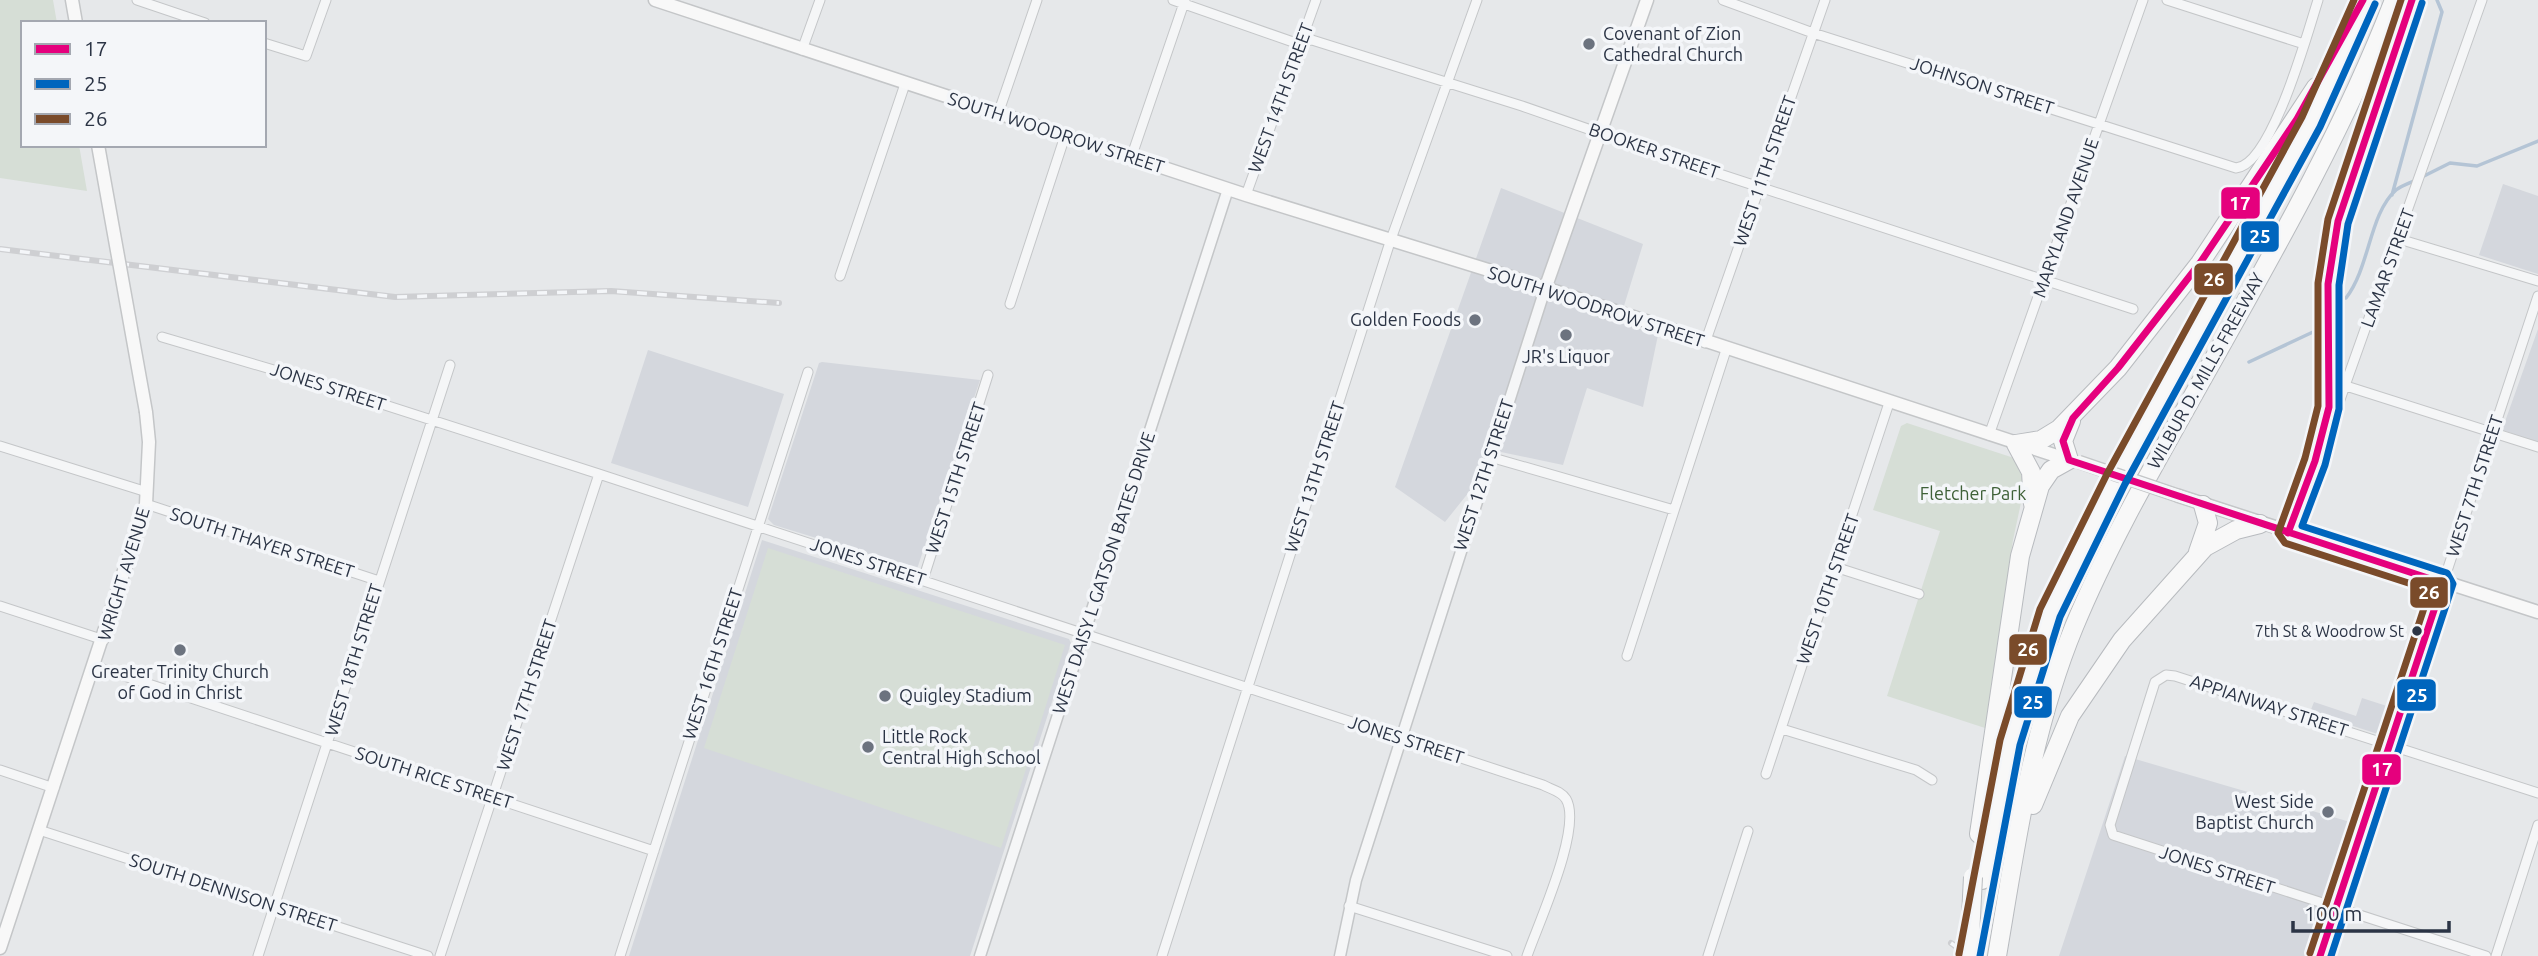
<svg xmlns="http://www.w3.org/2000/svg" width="2538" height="956" font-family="Ubuntu,sans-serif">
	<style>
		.built { fill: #d4d7dd }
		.green { fill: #d6ded6 }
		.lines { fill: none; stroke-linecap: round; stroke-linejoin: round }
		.stream { stroke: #b4c4d5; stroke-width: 3.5 }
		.minor-casing { stroke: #c4c6c8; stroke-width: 11 }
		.tertiary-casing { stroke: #c4c6c8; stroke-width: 13 }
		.secondary-casing { stroke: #c4c6c8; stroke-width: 15 }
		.motorway-casing { stroke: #b8bbbf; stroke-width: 20 }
		.minor { stroke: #f5f6f7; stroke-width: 9 }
		.tertiary { stroke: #f5f6f7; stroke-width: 10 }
		.secondary { stroke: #f8f8f8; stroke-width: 12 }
		.motorway { stroke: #f8f8f8; stroke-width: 18 }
		.rail-casing { stroke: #cecfd2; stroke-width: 6 }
		.rail { stroke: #f4f6f9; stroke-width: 3.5; stroke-dasharray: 10; stroke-linecap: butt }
		.secondary-bridge-casing { stroke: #c4c6c8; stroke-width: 15; stroke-linecap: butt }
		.motorway-bridge-casing { stroke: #b8bbbf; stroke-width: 20; stroke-linecap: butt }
		.secondary-bridge { stroke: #f8f8f8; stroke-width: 12 }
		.motorway-bridge { stroke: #f8f8f8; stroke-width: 18 }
		.bus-1-casing { stroke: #f4f6f9; stroke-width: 12 }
		.bus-2-casing { stroke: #f4f6f9; stroke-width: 12 }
		.bus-3-casing { stroke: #f4f6f9; stroke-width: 12 }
		.bus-1 { stroke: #e5007d; stroke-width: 7 }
		.bus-2 { stroke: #0065bd; stroke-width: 7 }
		.bus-3 { stroke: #7a4b2a; stroke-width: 7 }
		.poi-dot { fill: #6c737f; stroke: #f4f6f9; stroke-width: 2.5 }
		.bus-dot { fill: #2b3445; stroke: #f4f6f9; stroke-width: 2.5 }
		.labels { text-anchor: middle; stroke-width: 7; stroke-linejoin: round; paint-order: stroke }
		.bus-label { font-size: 16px; fill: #2b3445; stroke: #f4f6f9; text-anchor: end }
		.poi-label { font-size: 18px; fill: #2b3445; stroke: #f4f6f9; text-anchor: start }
		.street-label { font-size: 18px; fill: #2b3445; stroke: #f4f6f9 }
		.park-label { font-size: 18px; fill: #3f6138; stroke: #f4f6f9 }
		.line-badge { stroke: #f4f6f9; stroke-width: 2.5 }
		.badge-label { font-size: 19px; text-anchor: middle; font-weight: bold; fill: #fff }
	</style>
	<rect width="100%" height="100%" fill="#e6e8ea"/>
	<path class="built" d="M2503 184 2538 196V274L2479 255Z
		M1501 188 1643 244 1619 322 1658 335 1643 407 1587 388 1563 465 1501 452 1445 522 1395 487Z
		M2538 329V442L2502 430Z
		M648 350 784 394 748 507 611 463Z
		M822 362 980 380 917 569 774 525 768 519 819 363Z
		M762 540 1069 639 1071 643 970 956H629Z
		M2362 698 2393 708 2384 736 2310 712 2314 702 2356 716Z
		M2125 756 2357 824 2310 956H2059Z"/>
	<path class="green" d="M0 0H53L57 23H23V145H79L87 191 0 178Z
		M1907 423 2014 458 2025 484 2013 540 1985 728 1887 696 1940 531 1873 510 1901 426Z
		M768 548 1065 645 1001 848 704 748Z"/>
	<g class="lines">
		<path class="stream" d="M2422 177 2450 163 2477 166 2538 141
			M2392 195 2442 12 2437 0
			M2346 298C2370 267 2369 214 2396 190 2401 186 2410 183 2416 180
			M2249 362 2313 332"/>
		<g class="minor-casing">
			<path id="minor" d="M137 0 205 23
				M1173 0 1293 42 1312 40 1522 106 1680 161 2133 309
				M1723 0 1813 33 2236 168C2272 165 2308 31 2318 0
				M2167 0 2304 44
				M264 43 306 56 326 0
				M802 50 820 0
				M998 114 1037 0
				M1131 158 1185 0
				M1246 195 1316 0
				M2399 239 2538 281
				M840 276 905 84
				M1010 304 1065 136
				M162 337 301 378 599 474 1543 785C1550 789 1561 791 1566 799 1583 827 1538 924 1527 956
				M1705 343 1825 0
				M2346 386 2538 447
				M2331 425 2482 0
				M1989 435 2143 0
				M0 446 147 492
				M1490 457 1674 510
				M146 504 379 581
				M1835 567 1919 594
				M923 580 988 375
				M2443 583 2538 296
				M0 606 104 640
				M1627 656 1726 350
				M94 666 654 851
				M1782 729 1916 770 1932 780
				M0 770 54 788
				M1766 774 1889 403
				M39 830 428 956
				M1349 906 1507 956
				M258 956 450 365
				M440 956 599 474
				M620 956 808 372
				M1162 956 1390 242 1477 0
				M1708 956 1748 831
				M2486 956 2113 835 2110 825 2155 682 2166 675 2175 676 2538 793
				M2496 956 2538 825"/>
		</g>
		<g class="tertiary-casing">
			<path id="tertiary" d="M980 956 1228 189
				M1340 956 1356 880 1545 289
				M2320 956 2443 583"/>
		</g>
		<g class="secondary-casing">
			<path id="secondary" d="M72 0 76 23
				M655 0 1246 195 1527 282 2072 461
				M1545 289 1647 0
				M2179 496 2538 612
				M2288 533 2315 461
				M0 948 146 504 149 442 146 412"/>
		</g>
		<g class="motorway-casing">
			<path id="motorway" d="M2315 461 2330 397 2328 284 2338 221 2412 0
				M2033 504 2031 472 2016 444 2041 440 2059 429 2118 368 2200 263 2316 87
				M2198 552 2208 523 2203 505
				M2033 805 2070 716 2122 640 2205 547 2236 530 2260 524
				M1979 834 2020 556 2040 486 2051 470 2069 460 2063 441 2071 421
				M1982 880 2023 692 2059 590 2116 479 2311 122 2365 0
				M1997 956C2016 845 2031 731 2074 627 2105 552 2145 481 2185 410 2259 277 2339 143 2394 0"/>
		</g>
		<use href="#minor" class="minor"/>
		<use href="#tertiary" class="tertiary"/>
		<use href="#secondary" class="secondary"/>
		<use href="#motorway" class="motorway"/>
		<g class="rail-casing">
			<path id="rail" d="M0 249 395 297 611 291 779 303
				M1951 943 1969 956"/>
		</g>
		<use href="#rail" class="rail"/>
		<g class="secondary-bridge-casing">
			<path id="secondary-bridge" d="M98 145 146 412
				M2079 462 2179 496"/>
		</g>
		<g class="motorway-bridge-casing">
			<path id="motorway-bridge" d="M1969 956 1973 877"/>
		</g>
		<use href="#secondary-bridge" class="secondary-bridge"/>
		<use href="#motorway-bridge" class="motorway-bridge"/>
		<g class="bus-1-casing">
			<path id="bus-1" d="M2363 0 2297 119 2200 263 2118 368 2073 418 2063 441 2069 460 2443 583
				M2288 533 2315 461 2329 407 2328 284 2338 221 2412 0
				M2320 956 2443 583"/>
		</g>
		<g class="bus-2-casing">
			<path id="bus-2" d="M1980 956 2020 745 2060 617 2125 484 2320 127 2375 4
				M2331 956 2453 584 2447 573 2302 526 2325 465 2339 409V285L2348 224 2422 3"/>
		</g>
		<g class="bus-3-casing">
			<path id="bus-3" d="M2310 953 2430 590 2285 543 2278 533 2305 458 2318 406V283L2328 219 2401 0
				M1959 954 2000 740 2040 609 2107 474 2302 117 2354 0"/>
		</g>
		<use href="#bus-1" class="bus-1"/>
		<use href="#bus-2" class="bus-2"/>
		<use href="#bus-3" class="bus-3"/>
	</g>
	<g class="poi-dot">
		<circle cx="1589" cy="44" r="7"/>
		<circle cx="1475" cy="320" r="7"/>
		<circle cx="1566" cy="335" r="7"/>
		<circle cx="180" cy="650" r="7"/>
		<circle cx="885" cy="696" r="7"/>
		<circle cx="868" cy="747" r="7"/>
		<circle cx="2328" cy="812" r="7"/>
	</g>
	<circle class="bus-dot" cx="2417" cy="631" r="6"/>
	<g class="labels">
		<g class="bus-label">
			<text x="2404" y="637">7th St &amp; Woodrow St</text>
		</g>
		<g class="poi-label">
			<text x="1603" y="40">Covenant of Zion<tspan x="1603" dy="21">Cathedral Church</tspan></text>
			<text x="1461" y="326" text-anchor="end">Golden Foods</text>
			<text x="1566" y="363" text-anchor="middle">JR's Liquor</text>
			<text x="180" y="678" text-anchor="middle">Greater Trinity Church<tspan x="180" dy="21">of God in Christ</tspan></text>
			<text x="899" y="702">Quigley Stadium</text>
			<text x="882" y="743">Little Rock<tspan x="882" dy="21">Central High School</tspan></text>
			<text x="2314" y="808" text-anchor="end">West Side<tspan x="2314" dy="21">Baptist Church</tspan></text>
		</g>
		<g class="street-label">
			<text transform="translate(1982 86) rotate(18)" y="6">JOHNSON STREET</text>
			<text transform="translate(1281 98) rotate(-70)" y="6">WEST 14TH STREET</text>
			<text transform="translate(1056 133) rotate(18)" y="6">SOUTH WOODROW STREET</text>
			<text transform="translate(1654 151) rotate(19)" y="6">BOOKER STREET</text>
			<text transform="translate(1765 171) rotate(-71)" y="6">WEST 11TH STREET</text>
			<text transform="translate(2066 218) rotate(-71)" y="6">MARYLAND AVENUE</text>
			<text transform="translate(2388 268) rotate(-70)" y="6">LAMAR STREET</text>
			<text transform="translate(1596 307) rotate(18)" y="6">SOUTH WOODROW STREET</text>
			<text transform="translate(2206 371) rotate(-61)" y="6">WILBUR D. MILLS FREEWAY</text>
			<text transform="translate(328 387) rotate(18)" y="6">JONES STREET</text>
			<text transform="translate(1484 475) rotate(-72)" y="6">WEST 12TH STREET</text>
			<text transform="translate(1315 477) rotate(-72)" y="6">WEST 13TH STREET</text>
			<text transform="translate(956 478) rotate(-72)" y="6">WEST 15TH STREET</text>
			<text transform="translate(2475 486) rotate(-72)" y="6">WEST 7TH STREET</text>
			<text transform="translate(262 543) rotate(18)" y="6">SOUTH THAYER STREET</text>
			<text transform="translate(868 562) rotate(18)" y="6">JONES STREET</text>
			<text transform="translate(1104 573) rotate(-72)" y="6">WEST DAISY L GATSON BATES DRIVE</text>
			<text transform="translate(124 574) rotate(-73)" y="6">WRIGHT AVENUE</text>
			<text transform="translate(1828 589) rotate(-71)" y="6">WEST 10TH STREET</text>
			<text transform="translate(354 660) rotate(-73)" y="6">WEST 18TH STREET</text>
			<text transform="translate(713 664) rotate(-72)" y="6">WEST 16TH STREET</text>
			<text transform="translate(527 695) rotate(-72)" y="6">WEST 17TH STREET</text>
			<text transform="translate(2269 706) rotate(18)" y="6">APPIANWAY STREET</text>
			<text transform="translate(1406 740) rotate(18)" y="6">JONES STREET</text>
			<text transform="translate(434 778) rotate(18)" y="6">SOUTH RICE STREET</text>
			<text transform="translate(2217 870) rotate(18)" y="6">JONES STREET</text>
			<text transform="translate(233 893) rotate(18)" y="6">SOUTH DENNISON STREET</text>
		</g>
		<g class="park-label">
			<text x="1973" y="500">Fletcher Park</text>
		</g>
	</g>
	<g class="line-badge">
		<rect x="2220" y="186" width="41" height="34" rx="7" fill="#e5007d"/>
		<rect x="2240" y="220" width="40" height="33" rx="7" fill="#0065bd"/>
		<rect x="2193" y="262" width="41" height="34" rx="7" fill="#7a4b2a"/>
		<rect x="2409" y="576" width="40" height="33" rx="7" fill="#7a4b2a"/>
		<rect x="2008" y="633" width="40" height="33" rx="7" fill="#7a4b2a"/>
		<rect x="2396" y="678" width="41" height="34" rx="7" fill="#0065bd"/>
		<rect x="2013" y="685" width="40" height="34" rx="7" fill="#0065bd"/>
		<rect x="2361" y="753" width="41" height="33" rx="7" fill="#e5007d"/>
	</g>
	<g class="badge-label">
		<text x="2240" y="210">17</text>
		<text x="2260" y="243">25</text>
		<text x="2214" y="286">26</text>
		<text x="2429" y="599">26</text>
		<text x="2028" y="656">26</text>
		<text x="2417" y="702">25</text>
		<text x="2033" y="709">25</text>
		<text x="2382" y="776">17</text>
	</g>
	<rect x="21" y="21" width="245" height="126" fill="#f4f6f9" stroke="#a4a8b1" stroke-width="2"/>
	<rect x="35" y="44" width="35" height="10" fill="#e5007d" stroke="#a4a8b1" stroke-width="2"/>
	<text x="84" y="56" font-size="21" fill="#2b3445">17</text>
	<rect x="35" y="79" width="35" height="10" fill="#0065bd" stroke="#a4a8b1" stroke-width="2"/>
	<text x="84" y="91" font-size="21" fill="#2b3445">25</text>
	<rect x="35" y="114" width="35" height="10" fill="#7a4b2a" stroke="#a4a8b1" stroke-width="2"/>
	<text x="84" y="126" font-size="21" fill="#2b3445">26</text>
	<path d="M2293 921v10h156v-10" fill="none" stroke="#2b3445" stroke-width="3.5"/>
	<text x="2304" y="921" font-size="21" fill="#2b3445" stroke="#f4f6f9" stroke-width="5" paint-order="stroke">100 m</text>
</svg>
